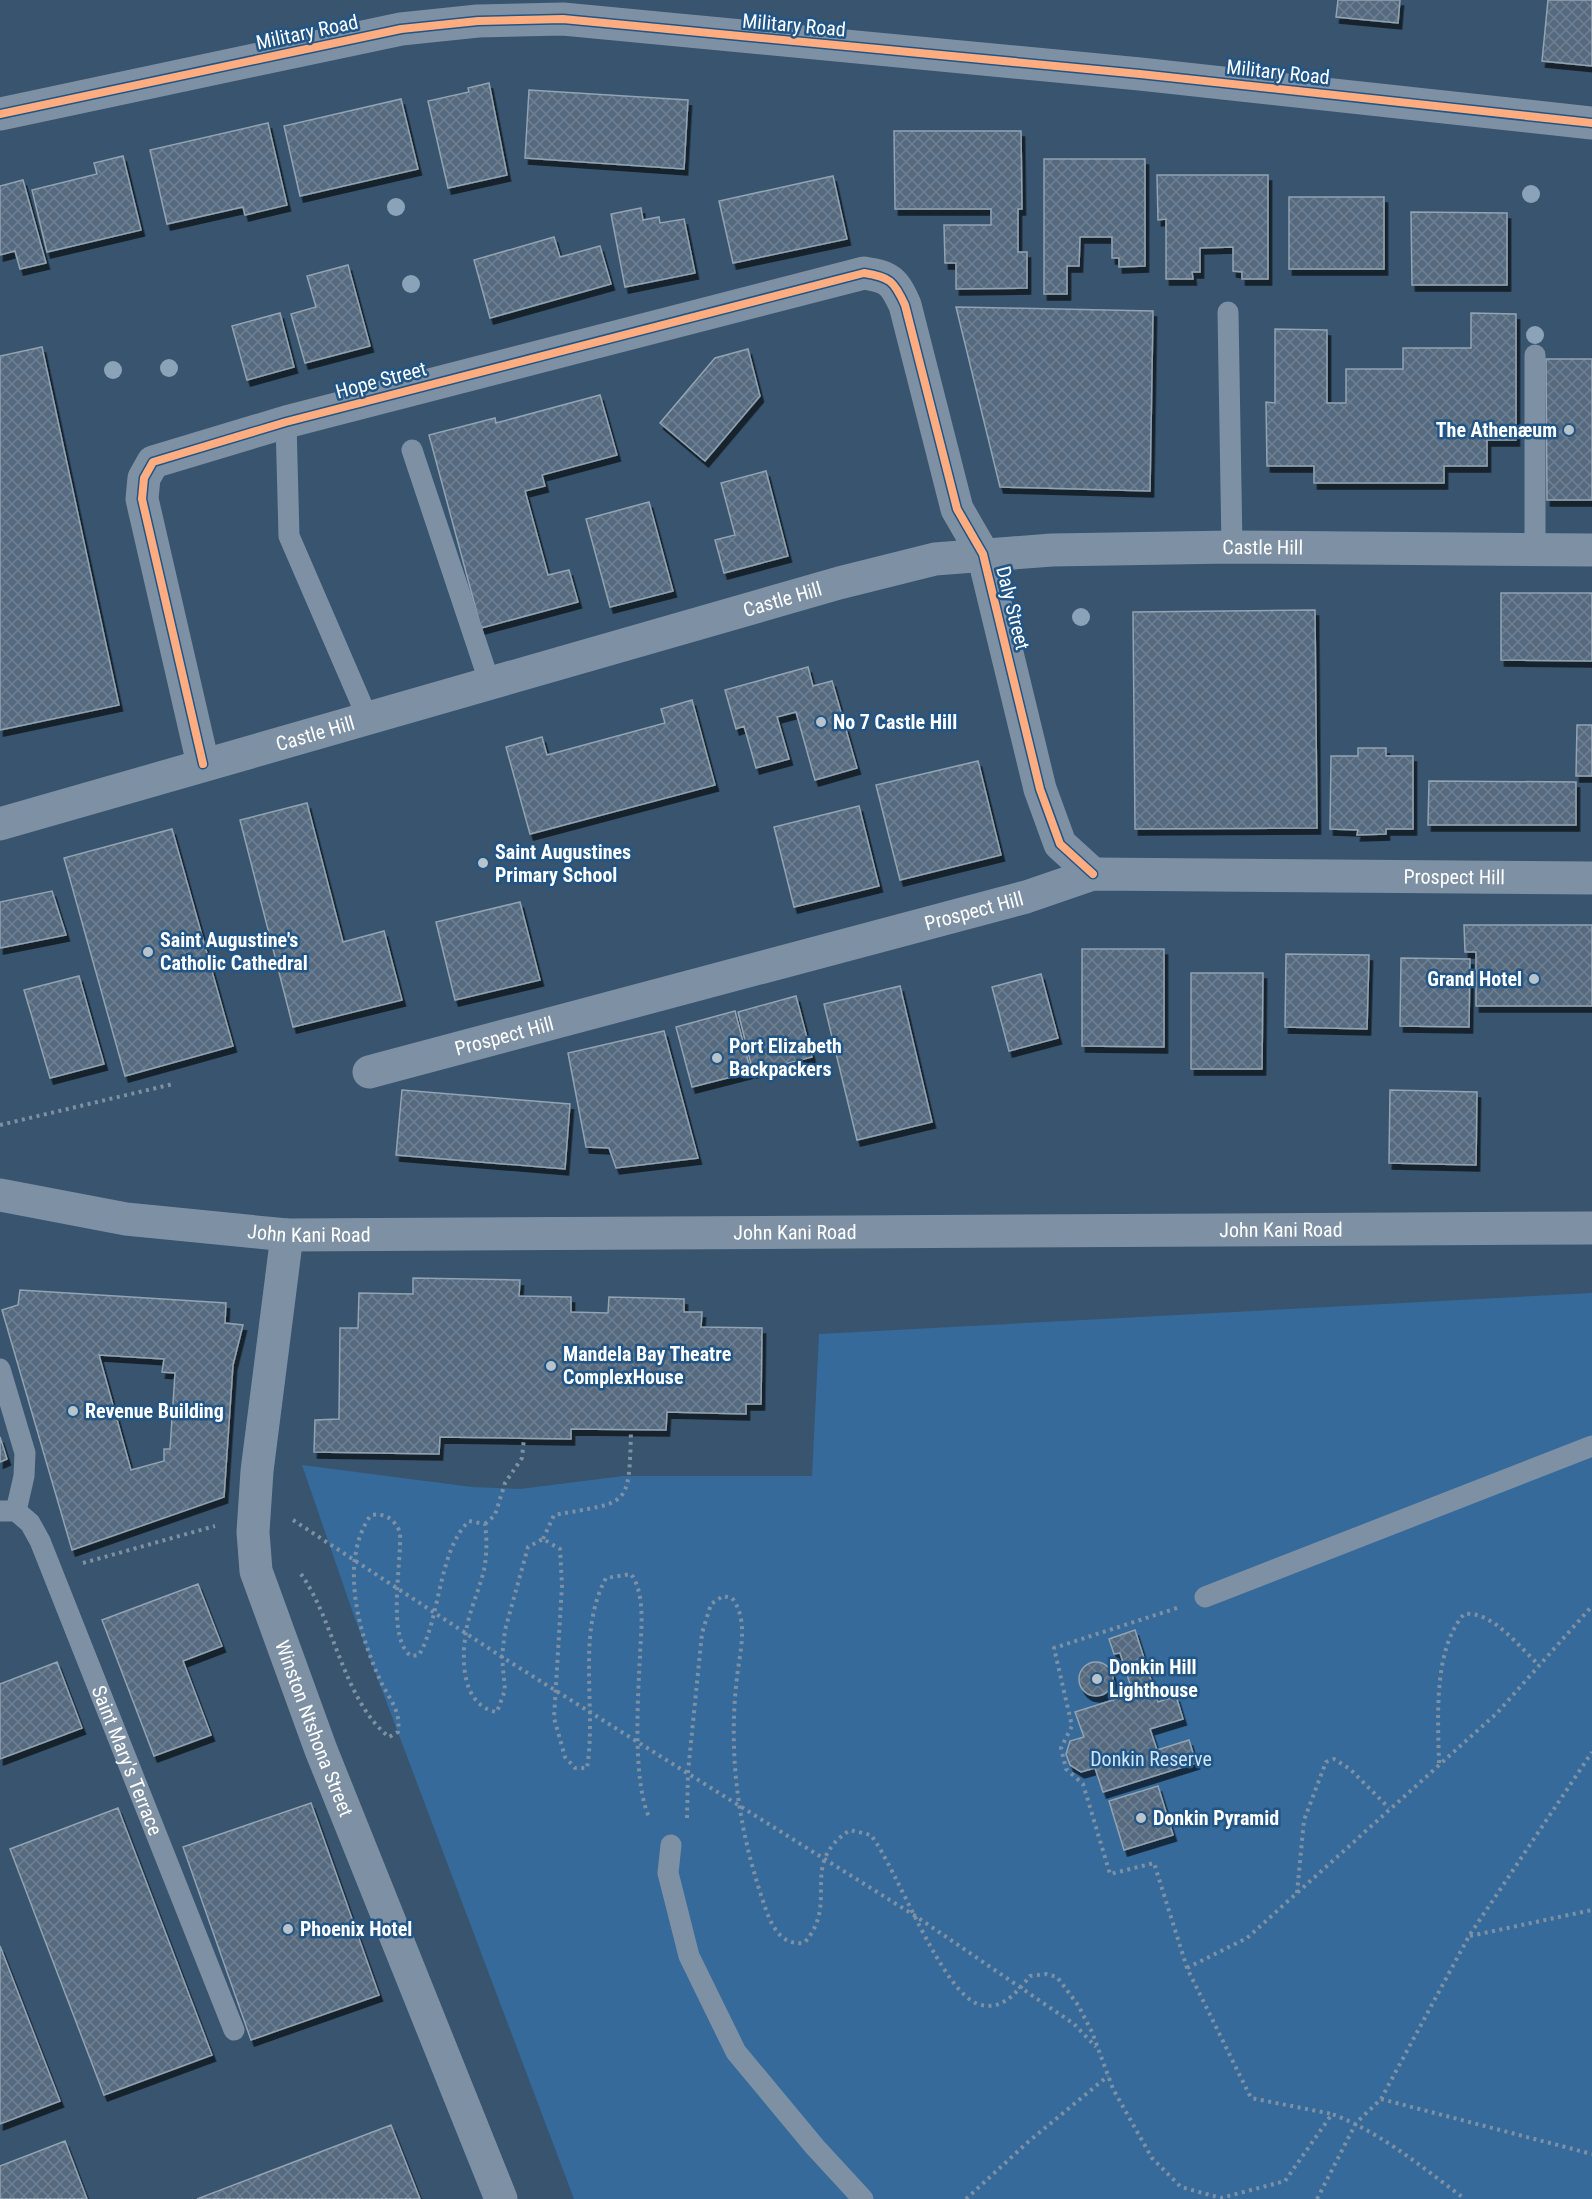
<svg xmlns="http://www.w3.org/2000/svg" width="1592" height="2199" font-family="'Roboto Condensed',sans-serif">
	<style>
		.green { fill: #356a9b }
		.building { fill: url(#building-cross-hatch); stroke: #92a3b2; stroke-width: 1.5; fill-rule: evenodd; filter: url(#shadow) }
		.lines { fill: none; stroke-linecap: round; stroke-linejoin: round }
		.path { stroke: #7e91a4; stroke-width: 4; stroke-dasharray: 3 4.5; stroke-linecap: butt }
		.service { stroke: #7e91a4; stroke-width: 21 }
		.minor { stroke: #7e91a4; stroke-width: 33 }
		.tertiary { stroke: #7e91a4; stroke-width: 33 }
		.cycleway-casing { stroke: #215585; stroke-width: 11 }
		.cycleway { stroke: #ffac80; stroke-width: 8 }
		.tree { fill: #8aa3b9 }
		.poi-dot { fill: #b9c3cc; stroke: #215585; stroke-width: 2 }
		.labels { text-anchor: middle; stroke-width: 5; stroke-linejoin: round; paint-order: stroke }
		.street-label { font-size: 20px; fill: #fff; stroke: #215585 }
		.poi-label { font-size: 20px; font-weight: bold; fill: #fff; stroke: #215585; text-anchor: start }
		.park-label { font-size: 20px; fill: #cee4f7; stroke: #215585 }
	</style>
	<defs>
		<pattern id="building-cross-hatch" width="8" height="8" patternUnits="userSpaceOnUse" patternTransform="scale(1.5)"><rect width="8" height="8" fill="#546a7f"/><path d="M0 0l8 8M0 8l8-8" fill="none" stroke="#6e8092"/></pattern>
		<filter id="shadow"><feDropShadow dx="3.5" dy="6" stdDeviation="0" flood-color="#0009"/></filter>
	</defs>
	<rect width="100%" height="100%" fill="#38546e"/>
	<path class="green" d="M1592 1293V2199H574L354 1616 302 1465 472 1487 520 1489 623 1476H812L819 1334Z"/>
	<path class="building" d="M1338 0H1400L1398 23 1336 17Z
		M1548 0H1592V66L1542 61Z
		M489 83 507 175 448 188 428 101 469 92 468 88Z
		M529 90 688 100 684 169 525 158Z
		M401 99 418 169 300 196 284 126Z
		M268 123 287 205 245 215 243 207 167 224 150 150Z
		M894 131H1021L1022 209H1018V252H1027V288L956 289V263H945L944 225H991V209H895Z
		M123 156 141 230 47 252 32 190 97 174 94 163Z
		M1044 159H1145V266L1119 267V258H1112V237H1080L1079 266H1067V294H1044Z
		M1157 175H1268V279H1242V272L1233 271V247L1200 248V272H1192L1193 279H1166V219L1158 220Z
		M833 176 847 239 733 263 719 201Z
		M23 180 46 263 20 269 15 251 0 255V186Z
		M1289 197H1384V269H1289Z
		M641 208 643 220 659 217 660 223 684 219 695 273 625 287 611 214Z
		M1411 212 1507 213V285H1412Z
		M554 237 560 257 600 246 611 284 490 318 474 260Z
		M348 265 370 346 305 363 291 314 316 307 307 276Z
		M956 307 1153 311 1150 491 1000 487Z
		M280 313 294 367 247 380 232 326Z
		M1471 313 1516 314V440H1487V466H1444V483H1314V466H1267L1266 402 1275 403V329L1327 330V403H1346V369H1403V348H1471Z
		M42 347 119 705 0 730V356Z
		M748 349 760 396 705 461 660 423 715 358Z
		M1546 359H1592V500H1547Z
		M600 395 617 455 542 475 545 486 525 491 548 575 569 570 578 602 481 628 429 435 495 418 496 423Z
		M766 471 788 556 724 573 715 540 735 535 721 483Z
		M649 502 673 591 610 607 586 519Z
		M1501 593H1592V661L1501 660Z
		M1315 610 1317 828 1135 829 1133 612Z
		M808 667 813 686 832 681 857 768 815 780 796 712 777 717 789 759 756 768 744 726 736 729 725 690Z
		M692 700 715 785 530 834 506 747 542 737 547 755 665 723 661 709Z
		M1577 725H1592V776H1576Z
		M1358 748H1386V756H1413V829H1386V834L1357 835 1358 830 1330 829 1331 756H1358Z
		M978 761 1001 855 900 880 876 785Z
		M1429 781 1576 782V825H1428Z
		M307 803 343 942 384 931 402 1000 293 1027 240 820Z
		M859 806 879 886 794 907 774 827Z
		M172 829 233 1046 125 1076 64 858Z
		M52 891 66 935 0 948V902Z
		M520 902 540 980 455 1000 436 922Z
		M1464 925H1592V1006H1476V952H1465Z
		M1082 949H1164V1047L1082 1046Z
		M1286 954 1369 955 1367 1029 1285 1027Z
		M1401 958 1470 959 1469 1027 1400 1026Z
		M1191 973H1263L1262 1069H1191Z
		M1041 974 1058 1038 1009 1051 992 987Z
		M79 976 104 1064 50 1078 24 990Z
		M900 986 932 1122 857 1140 824 1004Z
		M796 996 812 1057 753 1072 738 1012Z
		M735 1011 751 1072 692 1087 676 1027Z
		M664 1031 698 1158 616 1168 609 1148 586 1147 568 1053Z
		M402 1090 570 1104 565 1169 396 1155Z
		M1390 1090 1477 1092 1476 1165 1389 1163Z
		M413 1278 520 1280 519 1296 571 1297V1312L608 1313 609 1297 684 1299V1312H702L701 1327 762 1328 761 1404H746V1414L667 1412 666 1430 571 1429V1439L440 1437 439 1454 314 1452 315 1420 339 1419 340 1328H358L359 1293 413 1294Z
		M20 1290 226 1303 225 1323 243 1325 233 1365 224 1497 72 1550 2 1310 18 1305ZM99 1355 164 1359 162 1372 175 1373 170 1449H164V1461L131 1470Z
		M0 1437 7 1459 0 1462Z
		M198 1584 222 1646 183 1661 211 1735 154 1756 102 1620Z
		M1135 1630 1158 1702 1176 1696 1183 1719 1150 1729 1157 1750 1189 1740 1196 1763 1103 1792 1095 1768 1081 1772 1070 1765 1066 1754 1070 1741 1084 1737 1075 1712 1126 1696 1125 1689 1131 1687 1120 1653 1114 1654 1109 1639Z
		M57 1662 82 1728 0 1759V1684Z
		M1079 1679a17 17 0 1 1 34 0a17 17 0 1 1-34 0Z
		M1158 1786 1173 1835 1124 1850 1109 1801Z
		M311 1803 379 1995 251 2040 183 1847Z
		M118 1808 212 2055 104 2095 10 1849Z
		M0 1946 60 2101 0 2124Z
		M391 2125 420 2199H197Z
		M65 2141 87 2199H0V2166Z"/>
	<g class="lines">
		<path class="path" d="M0 1125 173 1084
			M293 1520 502 1657 917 1917 1074 2024 1096 2047
			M485 1524 495 1515 505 1483 522 1458 524 1438
			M543 1539 554 1515C629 1501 629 1510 631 1430
			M83 1563 215 1526
			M301 1574C335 1622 343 1700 389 1737L398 1732C401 1711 390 1700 381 1682 359 1635 338 1561 371 1515 386 1513 394 1519 400 1532 402 1562 386 1638 411 1656L419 1655C441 1617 438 1551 469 1521L485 1524C487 1540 487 1554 484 1570 479 1591 469 1611 466 1632 461 1661 462 1706 497 1712L505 1690 502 1657 505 1630 528 1547 543 1539 560 1549 562 1585 554 1718 565 1757 575 1768H587C597 1708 576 1633 606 1578L631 1574C646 1595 641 1630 640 1655 638 1696 632 1783 650 1819
			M1177 1608 1054 1648 1072 1726 1061 1748 1066 1769 1083 1784 1110 1874 1154 1863 1187 1968 1251 2098 1332 2114
			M1439 1763C1438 1718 1433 1650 1464 1614 1493 1611 1519 1647 1539 1665
			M687 1818 688 1772 702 1633 711 1604 723 1596 732 1598C749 1620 740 1651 737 1677 728 1753 738 1826 762 1898 769 1919 777 1946 804 1943 841 1902 797 1865 850 1830L871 1835C898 1871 941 1991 978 2004 1002 2012 1017 1992 1030 1976L1046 1974 1057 1977 1078 2005 1092 2032 1113 2089 1152 2158 1181 2187 1221 2198 1285 2181 1332 2114C1382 2133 1423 2168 1465 2199
			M1297 1893 1304 1820 1326 1762 1334 1759 1350 1769 1389 1808
			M1470 1936 1592 1910
			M1187 1968 1247 1938 1497 1713 1592 1606
			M1381 2099 1592 2154
			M966 2199 1028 2142 1108 2076
			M1317 2199 1356 2123 1381 2099 1469 1936 1592 1752"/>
		<g class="service">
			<path d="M1228 312 1232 547"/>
			<path d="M286 422 289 536 368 719"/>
			<path d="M412 450 490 684"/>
			<path d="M1535 550V355"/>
			<path d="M0 1369 25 1453 24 1476 16 1511"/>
			<path id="s1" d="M0 1511H16L30 1523 40 1541 234 2030"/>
			<path d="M1205 1597 1592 1446"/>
			<path d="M671 1845 668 1873 689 1956 736 2052 815 2147 863 2199"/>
		</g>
		<g class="minor">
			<path d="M0 114 401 29 478 21 563 19 1140 74 1592 123"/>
			<path d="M203 764 142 499 144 478 153 462 286 422 864 273C890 277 894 281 905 305L957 509 983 554 1040 789 1060 844 1093 874"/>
			<path id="s2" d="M0 824 839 583 935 559 1052 550 1232 547 1592 550"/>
			<path id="s3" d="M369 1072 1026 897 1093 874 1592 878"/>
			<path id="s4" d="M287 1235 257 1471 253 1532 256 1571 321 1750 501 2199"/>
		</g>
		<path class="tertiary" id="s5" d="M0 1195 126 1219 287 1235 1592 1228"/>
		<g class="cycleway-casing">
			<path id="cycleway" d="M0 114 401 29 478 21 563 19 1140 74 1592 123
				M203 764 142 499 144 478 153 462 286 422 864 273C890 277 894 281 905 305L957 509 983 554 1040 789 1060 844 1093 874"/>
		</g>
		<use href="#cycleway" class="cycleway"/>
	</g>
	<g class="tree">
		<circle cx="1531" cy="194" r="9"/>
		<circle cx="396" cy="207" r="9"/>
		<circle cx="411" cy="284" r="9"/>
		<circle cx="1535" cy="335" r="9"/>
		<circle cx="169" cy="368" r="9"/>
		<circle cx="113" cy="370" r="9"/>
		<circle cx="1081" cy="617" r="9"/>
	</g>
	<g class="poi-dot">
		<circle cx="1569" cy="430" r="6"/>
		<circle cx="821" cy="722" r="6"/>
		<circle cx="483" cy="863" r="6"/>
		<circle cx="148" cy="952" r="6"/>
		<circle cx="1534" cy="979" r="6"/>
		<circle cx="717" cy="1058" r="6"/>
		<circle cx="551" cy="1366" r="6"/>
		<circle cx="73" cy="1411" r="6"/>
		<circle cx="1097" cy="1679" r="6"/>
		<circle cx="1141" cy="1818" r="6"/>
		<circle cx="288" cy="1929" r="6"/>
	</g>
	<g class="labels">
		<g class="street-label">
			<text transform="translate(794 25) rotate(5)" y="7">Military Road</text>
			<text transform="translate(307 32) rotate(-12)" y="7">Military Road</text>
			<text transform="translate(1278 72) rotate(6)" y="7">Military Road</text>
			<text transform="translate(381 380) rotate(-15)" y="7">Hope Street</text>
			<text dy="7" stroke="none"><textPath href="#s2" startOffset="1300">Castle Hill</textPath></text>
			<text dy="7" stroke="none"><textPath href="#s2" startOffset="814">Castle Hill</textPath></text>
			<text transform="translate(1013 608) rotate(76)" y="7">Daly Street</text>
			<text dy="7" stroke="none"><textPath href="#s2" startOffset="328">Castle Hill</textPath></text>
			<text dy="7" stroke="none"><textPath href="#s3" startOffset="1112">Prospect Hill</textPath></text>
			<text dy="7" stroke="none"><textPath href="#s3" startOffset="626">Prospect Hill</textPath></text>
			<text dy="7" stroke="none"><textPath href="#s3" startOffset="140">Prospect Hill</textPath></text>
			<text dy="7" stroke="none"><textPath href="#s5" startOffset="1284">John Kani Road</textPath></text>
			<text dy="7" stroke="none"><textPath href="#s5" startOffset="798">John Kani Road</textPath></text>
			<text dy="7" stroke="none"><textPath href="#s5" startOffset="312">John Kani Road</textPath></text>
			<text dy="7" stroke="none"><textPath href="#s4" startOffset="506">Winston Ntshona Street</textPath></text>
			<text dy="7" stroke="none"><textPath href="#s1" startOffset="291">Saint Mary's Terrace</textPath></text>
		</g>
		<g class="poi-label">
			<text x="1557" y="437" text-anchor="end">The Athenæum</text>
			<text x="833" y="729">No 7 Castle Hill</text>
			<text x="495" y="859">Saint Augustines<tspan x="495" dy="23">Primary School</tspan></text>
			<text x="160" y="947">Saint Augustine's<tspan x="160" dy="23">Catholic Cathedral</tspan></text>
			<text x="1522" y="986" text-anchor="end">Grand Hotel</text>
			<text x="729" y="1053">Port Elizabeth<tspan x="729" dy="23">Backpackers</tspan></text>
			<text x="563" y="1361">Mandela Bay Theatre<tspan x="563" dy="23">ComplexHouse</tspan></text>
			<text x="85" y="1418">Revenue Building</text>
			<text x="1109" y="1674">Donkin Hill<tspan x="1109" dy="23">Lighthouse</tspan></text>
			<text x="1153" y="1825">Donkin Pyramid</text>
			<text x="300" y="1936">Phoenix Hotel</text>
		</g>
		<g class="park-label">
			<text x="1151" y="1766">Donkin Reserve</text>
		</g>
	</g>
</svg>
